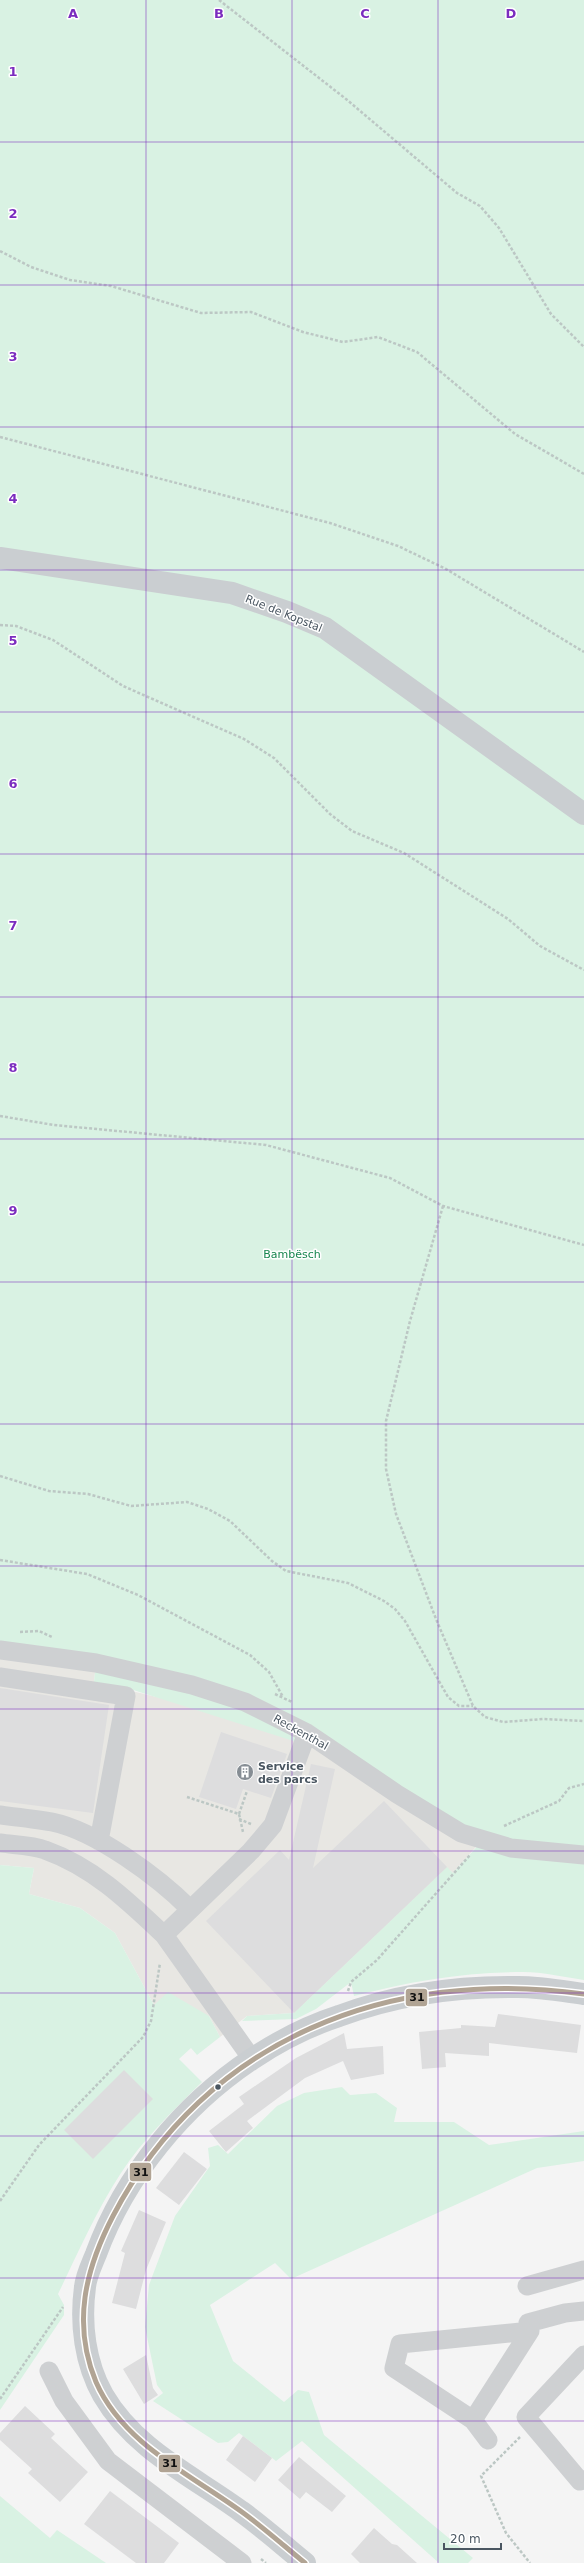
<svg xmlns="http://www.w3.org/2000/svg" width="584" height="2563" font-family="'DejaVu Sans',sans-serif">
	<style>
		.commercial { fill: #e8e7e3 }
		.green { fill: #d9f2e3 }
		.building { fill: #ddddde }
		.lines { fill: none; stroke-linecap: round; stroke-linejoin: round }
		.path { stroke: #bcc7c4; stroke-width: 2.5; stroke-dasharray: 3 2; stroke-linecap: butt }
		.minor { stroke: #ced0d2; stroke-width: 19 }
		.major { stroke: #caced1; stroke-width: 22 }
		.bus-1-casing { stroke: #fff; stroke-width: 8 }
		.bus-1 { stroke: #b1a494; stroke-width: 5 }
		.grid { fill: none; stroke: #7b2cbf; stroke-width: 1; stroke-opacity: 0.55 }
		.bus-dot { fill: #4a5661; stroke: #fff; stroke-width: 1.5 }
		.labels { text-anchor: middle; stroke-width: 3; stroke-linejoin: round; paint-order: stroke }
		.street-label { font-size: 11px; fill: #4a5661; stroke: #fff }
		.park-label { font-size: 11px; fill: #17864f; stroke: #fff }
		.poi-label { font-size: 11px; font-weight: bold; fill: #4a5661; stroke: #fff; text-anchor: start }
		.grid-label { font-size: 13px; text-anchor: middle; font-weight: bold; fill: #7b2cbf; stroke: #fff; stroke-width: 3; stroke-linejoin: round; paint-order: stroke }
		.line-badge { stroke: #fff; stroke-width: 1.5 }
		.pale-badge-label { font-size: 11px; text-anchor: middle; font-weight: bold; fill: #111 }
	</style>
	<rect width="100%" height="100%" fill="#f4f4f4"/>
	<path class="commercial" d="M0 1650 96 1663 94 1682 307 1733 482 1840 453 1873 447 1868 294 2013 247 2016 220 2037 209 2016 154 2005 115 1933 80 1908 29 1894 34 1868 0 1865Z"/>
	<path class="green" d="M0 0H584V1980C564 1977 543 1972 523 1972 465 1972 410 1981 354 1996L351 1982 316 2009 296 2019 242 2021 247 2016 294 2013 447 1867 453 1873 482 1841 328 1746 303 1744 127 1688 94 1682 96 1663 0 1650Z
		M0 1865 34 1868 29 1894 80 1908 115 1933 154 2005 168 1992 209 2016 220 2037 197 2055 191 2048 179 2059 202 2082C173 2111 143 2139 121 2173 96 2211 78 2253 58 2294L64 2305V2315L0 2410Z
		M342 2087 350 2095 376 2093 397 2108 394 2122H454L489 2145 584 2131V2161L537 2168 291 2279 275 2263 210 2305 233 2361 284 2402 298 2390 309 2392 324 2435 473 2558 468 2563H439L302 2441 276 2461 239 2433 228 2442 218 2443 153 2401 163 2393 157 2385 145 2327 149 2285 175 2216 210 2166 208 2148 218 2145 228 2154 277 2106 304 2093Z
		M0 2496 50 2538 57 2530 106 2563H0Z"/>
	<path class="building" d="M0 1688 109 1705 93 1813 0 1801Z
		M221 1732 287 1754 271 1798 243 1789 236 1809 199 1797Z
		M311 1764 335 1769 313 1868 384 1801 447 1867 294 2013 206 1921 280 1850 289 1860Z
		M498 2014 581 2025 577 2053 489 2043V2056L445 2053 446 2067 422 2069 419 2032 461 2028V2025L495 2027Z
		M344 2033 347 2049 383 2046 384 2074 351 2080 343 2061 305 2078 247 2121 253 2128 226 2152 209 2131 244 2104 239 2097 296 2058Z
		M124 2070 153 2099 93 2159 64 2130Z
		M184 2152 207 2169 179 2205 156 2188Z
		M139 2210 166 2222 146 2270 136 2309 112 2303 125 2253 121 2251Z
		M146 2355 153 2388 158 2395 144 2404 123 2369Z
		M25 2406 55 2434 51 2438 88 2472 60 2502 28 2473 32 2469 0 2440V2433Z
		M243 2436 272 2458 255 2482 226 2460Z
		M299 2457 346 2496 332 2512 306 2492 300 2499 278 2480Z
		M110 2491 179 2543 164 2563H136L84 2524Z
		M374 2528 392 2544 397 2545 417 2563H360L351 2554Z"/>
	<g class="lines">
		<path class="path" d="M219 0 346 99 457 193 480 206 499 228 551 314 584 347
			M0 251 31 267 70 280 111 286 201 313 251 312 303 332 343 342 378 337 417 352 515 434 584 474
			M0 437 330 523 398 546 446 569 584 652
			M0 625 16 626 53 640 123 686 244 739 274 758 330 814 352 831 404 853 508 919 540 946 584 970
			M0 1116 54 1125 266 1145 390 1178 443 1206 584 1245
			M443 1206 410 1321 386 1421V1469L396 1514 436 1619 473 1706 485 1717 503 1722 543 1719 584 1721
			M0 1476 49 1491 88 1494 131 1506 187 1502 208 1509 230 1521 272 1561 286 1571 348 1583 384 1601 395 1609 405 1621 448 1697 459 1706H473
			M0 1560 87 1574 138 1595 250 1655 269 1672 283 1697
			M20 1632 39 1631 52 1637
			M275 1694 292 1702
			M187 1797 239 1814 243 1832
			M239 1814 247 1791
			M239 1819 251 1824
			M504 1826 559 1801 569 1788 584 1784
			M348 1991 351 1982 377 1960 470 1855
			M0 2201 39 2145 143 2037 151 2021 160 1963
			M0 2399 63 2307
			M520 2437 481 2476 506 2533 530 2563
			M261 2559 266 2563"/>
		<path class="minor" d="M0 1650 96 1663 192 1685 245 1702 307 1733 397 1794 461 1833 511 1848 584 1855
			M0 1677 126 1696 99 1841
			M0 1815C17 1817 35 1819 52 1822 96 1831 158 1877 190 1909
			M0 1843C14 1845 32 1845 45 1850 93 1867 128 1901 164 1935
			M252 2059 164 1935 251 1851 273 1825 307 1733
			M527 2286 584 2270
			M584 2355 526 2417 580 2481 584 2480
			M49 2371 64 2401 108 2461 242 2563
			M473 2420 394 2368 400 2344 530 2331
			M488 2440 473 2420 530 2331 528 2323 565 2313 584 2311"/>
		<path class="major" d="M0 558 232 593 287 612 325 628 584 814
			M305 2563C284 2546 264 2528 242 2512 193 2476 135 2450 103 2395 85 2363 80 2324 85 2287 86 2276 92 2264 96 2254 125 2175 183 2105 252 2059 279 2041 308 2026 339 2016 395 1995 458 1986 518 1987 540 1987 562 1991 584 1994"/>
		<g class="bus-1-casing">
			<path id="bus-1" d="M305 2563C284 2546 264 2528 242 2512 190 2474 123 2444 96 2382 72 2324 85 2270 113 2216 206 2038 391 1967 584 1994"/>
		</g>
		<use href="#bus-1" class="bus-1"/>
	</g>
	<path class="grid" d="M146 0V2563M292 0V2563M438 0V2563M0 142H584M0 285H584M0 427H584M0 570H584M0 712H584M0 854H584M0 997H584M0 1139H584M0 1282H584M0 1424H584M0 1566H584M0 1709H584M0 1851H584M0 1993H584M0 2136H584M0 2278H584M0 2421H584"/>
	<defs>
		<g id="building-disc" transform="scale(0.9)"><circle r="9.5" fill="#868d94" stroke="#fff"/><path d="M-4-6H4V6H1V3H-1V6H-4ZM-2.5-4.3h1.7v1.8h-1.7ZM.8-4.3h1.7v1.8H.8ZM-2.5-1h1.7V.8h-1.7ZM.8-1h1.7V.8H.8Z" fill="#fff"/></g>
	</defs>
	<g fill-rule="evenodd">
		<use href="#building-disc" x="245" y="1772"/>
	</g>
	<circle class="bus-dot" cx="218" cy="2087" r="3.5"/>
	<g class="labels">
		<g class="street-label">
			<text transform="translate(284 613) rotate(22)" y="4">Rue de Kopstal</text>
			<text transform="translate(301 1732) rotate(29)" y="4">Reckenthal</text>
		</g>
		<g class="park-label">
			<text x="292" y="1258">Bambësch</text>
		</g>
		<g class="poi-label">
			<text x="258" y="1770">Service<tspan x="258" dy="13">des parcs</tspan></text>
		</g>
	</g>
	<g class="grid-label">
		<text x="73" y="18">A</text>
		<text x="219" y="18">B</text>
		<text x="365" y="18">C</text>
		<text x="511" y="18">D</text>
		<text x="13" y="76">1</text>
		<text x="13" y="218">2</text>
		<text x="13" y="361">3</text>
		<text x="13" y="503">4</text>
		<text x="13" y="645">5</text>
		<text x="13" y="788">6</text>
		<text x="13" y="930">7</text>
		<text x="13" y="1072">8</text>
		<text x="13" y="1215">9</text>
	</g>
	<g class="line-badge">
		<rect x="405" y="1988" width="23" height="19" rx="4" fill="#b1a494"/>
		<rect x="129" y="2162" width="23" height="20" rx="4" fill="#b1a494"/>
		<rect x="158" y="2454" width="23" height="19" rx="4" fill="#b1a494"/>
	</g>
	<g class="pale-badge-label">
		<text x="417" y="2001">31</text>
		<text x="141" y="2176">31</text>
		<text x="170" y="2467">31</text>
	</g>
	<path d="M444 2543v6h57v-6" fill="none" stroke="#4a5661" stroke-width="2"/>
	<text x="450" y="2543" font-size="12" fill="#4a5661" stroke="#ffffff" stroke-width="3" paint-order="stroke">20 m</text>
</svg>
